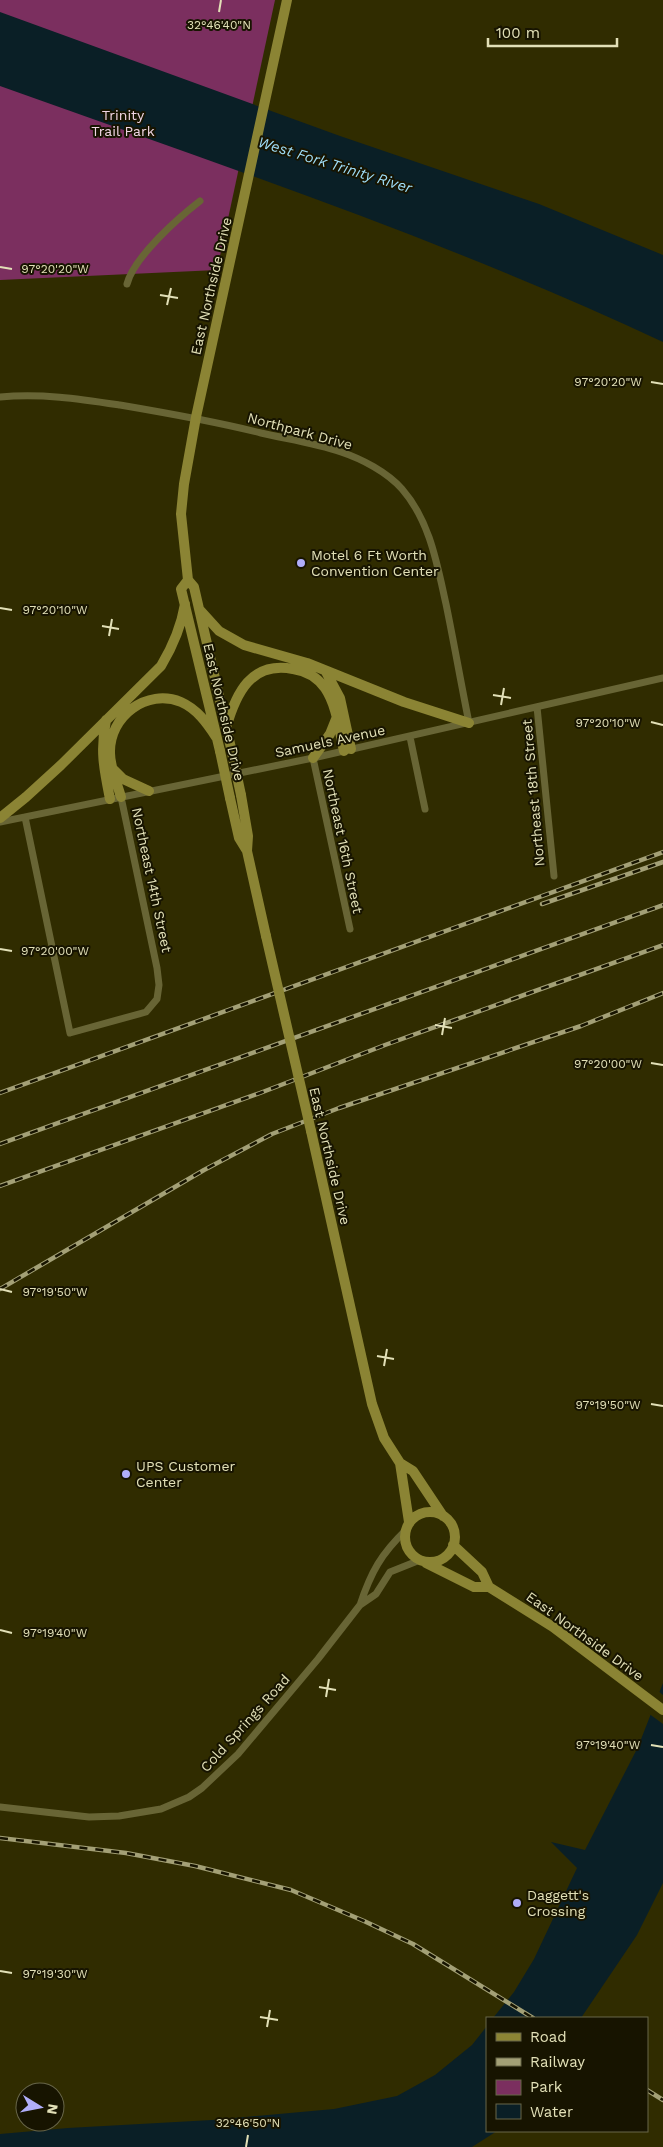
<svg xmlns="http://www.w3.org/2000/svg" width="663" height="2147" font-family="'Work Sans',sans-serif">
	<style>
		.green { fill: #7b2f5f }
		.water { fill: #0a1f26 }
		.pier { fill: #302c00 }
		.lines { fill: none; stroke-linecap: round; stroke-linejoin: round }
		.street { stroke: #686535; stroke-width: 7 }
		.secondary { stroke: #8b8434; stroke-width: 10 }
		.rail-casing { stroke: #a3a076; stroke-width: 4.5 }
		.rail { stroke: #171400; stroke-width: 2.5; stroke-dasharray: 8; stroke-linecap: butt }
		.secondary-bridge { stroke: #8b8434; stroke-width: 10 }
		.ticks { fill: none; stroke: #e2e0b7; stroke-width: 2 }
		.poi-dot { fill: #b0aefa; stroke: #171400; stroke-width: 2 }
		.labels { text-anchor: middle; stroke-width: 4; stroke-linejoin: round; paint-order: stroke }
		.park-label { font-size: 14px; fill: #f2d7e5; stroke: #171400 }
		.street-label { font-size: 14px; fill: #e2e0b7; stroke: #171400 }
		.poi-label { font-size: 14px; fill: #e2e0b7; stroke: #171400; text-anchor: start }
		.water-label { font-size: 15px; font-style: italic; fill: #9fddf7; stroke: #171400 }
		.ticks-label { font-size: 12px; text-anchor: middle; fill: #e2e0b7; stroke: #171400; stroke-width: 4; stroke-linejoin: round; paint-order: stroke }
	</style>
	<rect width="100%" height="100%" fill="#302c00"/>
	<path class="green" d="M0 0H275L217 270 0 280Z"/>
	<path class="water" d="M0 12 340 136 539 204 663 255V342C448 241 223 166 0 86Z
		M663 1683V1883L637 1935 581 2018H493L514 1992 534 1959 577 1868 551 1842 585 1850 638 1747Z
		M487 2026V2131H497L472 2147H0V2134L68 2128 212 2120 334 2109 397 2096 435 2075 472 2045Z"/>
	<path class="pier" d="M657 1690 663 1695V1724L648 1713Z"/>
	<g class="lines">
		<path class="street" d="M127 284C134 257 178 218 200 201
			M0 397C41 393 80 399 120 405 167 413 214 421 261 433 287 439 316 443 341 452 362 459 387 472 402 489 430 521 437 564 446 604 454 643 461 683 469 723
			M537 707 554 876
			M410 737 425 809
			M313 758 350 929
			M25 817 70 1033 146 1012 157 999 159 985 157 968 121 797
			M0 822 313 758 663 678
			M360 1605C371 1572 381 1554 406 1530
			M0 1807 89 1817 119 1816 161 1809 189 1797 202 1788 238 1754 318 1659 360 1605 376 1594 390 1572 420 1560"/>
		<path class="secondary" d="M188 580 181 589 220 751
			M199 609 219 631 244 645 307 663 404 702 469 723
			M326 672 340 698 351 749
			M106 720C100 751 104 769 110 799
			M226 728C236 693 251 661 293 669 307 671 317 677 325 688 337 706 339 730 344 751
			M231 748 194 587 188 580 181 514 184 484 196 417 287 0
			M313 758 330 734 336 719
			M114 770 123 779 149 791
			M241 795 248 836 247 851
			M121 797C117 783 110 767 110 753 109 716 147 688 181 702 197 709 207 723 216 737
			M230 798 239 838 247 851 266 936
			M0 818 26 797 61 765 161 666C173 646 181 628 185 604
			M311 1131 372 1404 384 1438 400 1463 409 1522
			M400 1463 413 1471 443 1516
			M405 1537a25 25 0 1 1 50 0a25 25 0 1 1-50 0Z
			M453 1545 482 1572 489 1587 553 1627 663 1710
			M426 1563 474 1587H489"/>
		<g class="rail-casing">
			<path id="rail" d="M542 904 663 862
				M0 1093 663 852
				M0 1144 663 905
				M0 1186 260 1093 385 1045 663 945
				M0 1289 204 1170 272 1134 339 1108 581 1026 663 993
				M0 1838 126 1853 195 1866 291 1890 364 1921 413 1944 533 2018
				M647 2090 663 2100"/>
		</g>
		<use href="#rail" class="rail"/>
		<path class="secondary-bridge" d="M231 748 241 795
			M220 751 230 798
			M266 936 311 1131"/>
	</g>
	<path class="ticks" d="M219 12 221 0M0 267 12 269M160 295 178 298M167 305 171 288M651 382 663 384M0 608 12 610M102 626 119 629M109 636 112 619M493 695 511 698M501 705 504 688M651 722 663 725M0 949 12 951M435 1025 452 1028M442 1035 445 1018M651 1063 663 1065M0 1289 12 1292M377 1356 394 1359M384 1366 387 1349M651 1404 663 1406M0 1630 12 1633M319 1687 336 1690M326 1697 329 1679M651 1745 663 1747M0 1971 12 1973M260 2017 278 2020M267 2027 270 2010M246 2147 248 2135"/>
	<g class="poi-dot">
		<circle cx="301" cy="563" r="5"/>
		<circle cx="126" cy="1474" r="5"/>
		<circle cx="517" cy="1903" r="5"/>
	</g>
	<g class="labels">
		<g class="park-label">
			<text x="123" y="120">Trinity<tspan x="123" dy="16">Trail Park</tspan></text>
		</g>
		<g class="street-label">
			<text transform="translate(211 286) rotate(-77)" y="5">East Northside Drive</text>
			<text transform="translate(300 431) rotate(15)" y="5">Northpark Drive</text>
			<text transform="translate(224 712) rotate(77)" y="5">East Northside Drive</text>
			<text transform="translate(330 741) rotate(-12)" y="5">Samuels Avenue</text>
			<text transform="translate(533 793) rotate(-95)" y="5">Northeast 18th Street</text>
			<text transform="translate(343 841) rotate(78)" y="5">Northeast 16th Street</text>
			<text transform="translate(152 880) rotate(78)" y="5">Northeast 14th Street</text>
			<text transform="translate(330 1156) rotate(77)" y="5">East Northside Drive</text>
			<text transform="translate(585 1636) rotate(36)" y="5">East Northside Drive</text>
			<text transform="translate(245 1723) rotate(-48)" y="5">Cold Springs Road</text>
		</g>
		<g class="poi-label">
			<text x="311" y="560">Motel 6 Ft Worth<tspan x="311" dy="16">Convention Center</tspan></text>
			<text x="136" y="1471">UPS Customer<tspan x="136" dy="16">Center</tspan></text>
			<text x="527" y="1900">Daggett's<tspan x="527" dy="16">Crossing</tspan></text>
		</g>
		<g class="water-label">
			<text transform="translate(335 165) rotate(17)" y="5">West Fork Trinity River</text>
		</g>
	</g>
	<g class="ticks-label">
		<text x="219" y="29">32°46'40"N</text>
		<text x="55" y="273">97°20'20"W</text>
		<text x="608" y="386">97°20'20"W</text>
		<text x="55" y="614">97°20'10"W</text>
		<text x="608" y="727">97°20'10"W</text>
		<text x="55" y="955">97°20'00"W</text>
		<text x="608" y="1068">97°20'00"W</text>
		<text x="55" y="1296">97°19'50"W</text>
		<text x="608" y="1409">97°19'50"W</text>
		<text x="55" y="1637">97°19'40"W</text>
		<text x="608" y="1749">97°19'40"W</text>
		<text x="55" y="1978">97°19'30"W</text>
		<text x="248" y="2127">32°46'50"N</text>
	</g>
	<rect x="486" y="2017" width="162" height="115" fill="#171400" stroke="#686649"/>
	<rect x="496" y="2033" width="25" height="8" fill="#8b8434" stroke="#686649"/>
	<text x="530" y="2042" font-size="15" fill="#e2e0b7">Road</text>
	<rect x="496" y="2058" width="25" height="8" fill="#a3a076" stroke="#686649"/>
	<text x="530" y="2067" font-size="15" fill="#e2e0b7">Railway</text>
	<rect x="496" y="2080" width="25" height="15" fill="#7b2f5f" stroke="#686649"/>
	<text x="530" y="2092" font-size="15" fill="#e2e0b7">Park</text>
	<rect x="496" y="2104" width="25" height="15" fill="#0a1f26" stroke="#686649"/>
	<text x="530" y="2117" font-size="15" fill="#e2e0b7">Water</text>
	<g transform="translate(40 2107) rotate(100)"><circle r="24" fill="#171400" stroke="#686649"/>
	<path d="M0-4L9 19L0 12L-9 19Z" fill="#b0aefa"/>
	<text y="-8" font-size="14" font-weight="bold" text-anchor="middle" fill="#e2e0b7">N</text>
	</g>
	<path d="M488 38v8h129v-8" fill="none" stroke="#e2e0b7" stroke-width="2.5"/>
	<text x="496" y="38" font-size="15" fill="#e2e0b7" stroke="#171400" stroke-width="4" paint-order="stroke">100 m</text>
</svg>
